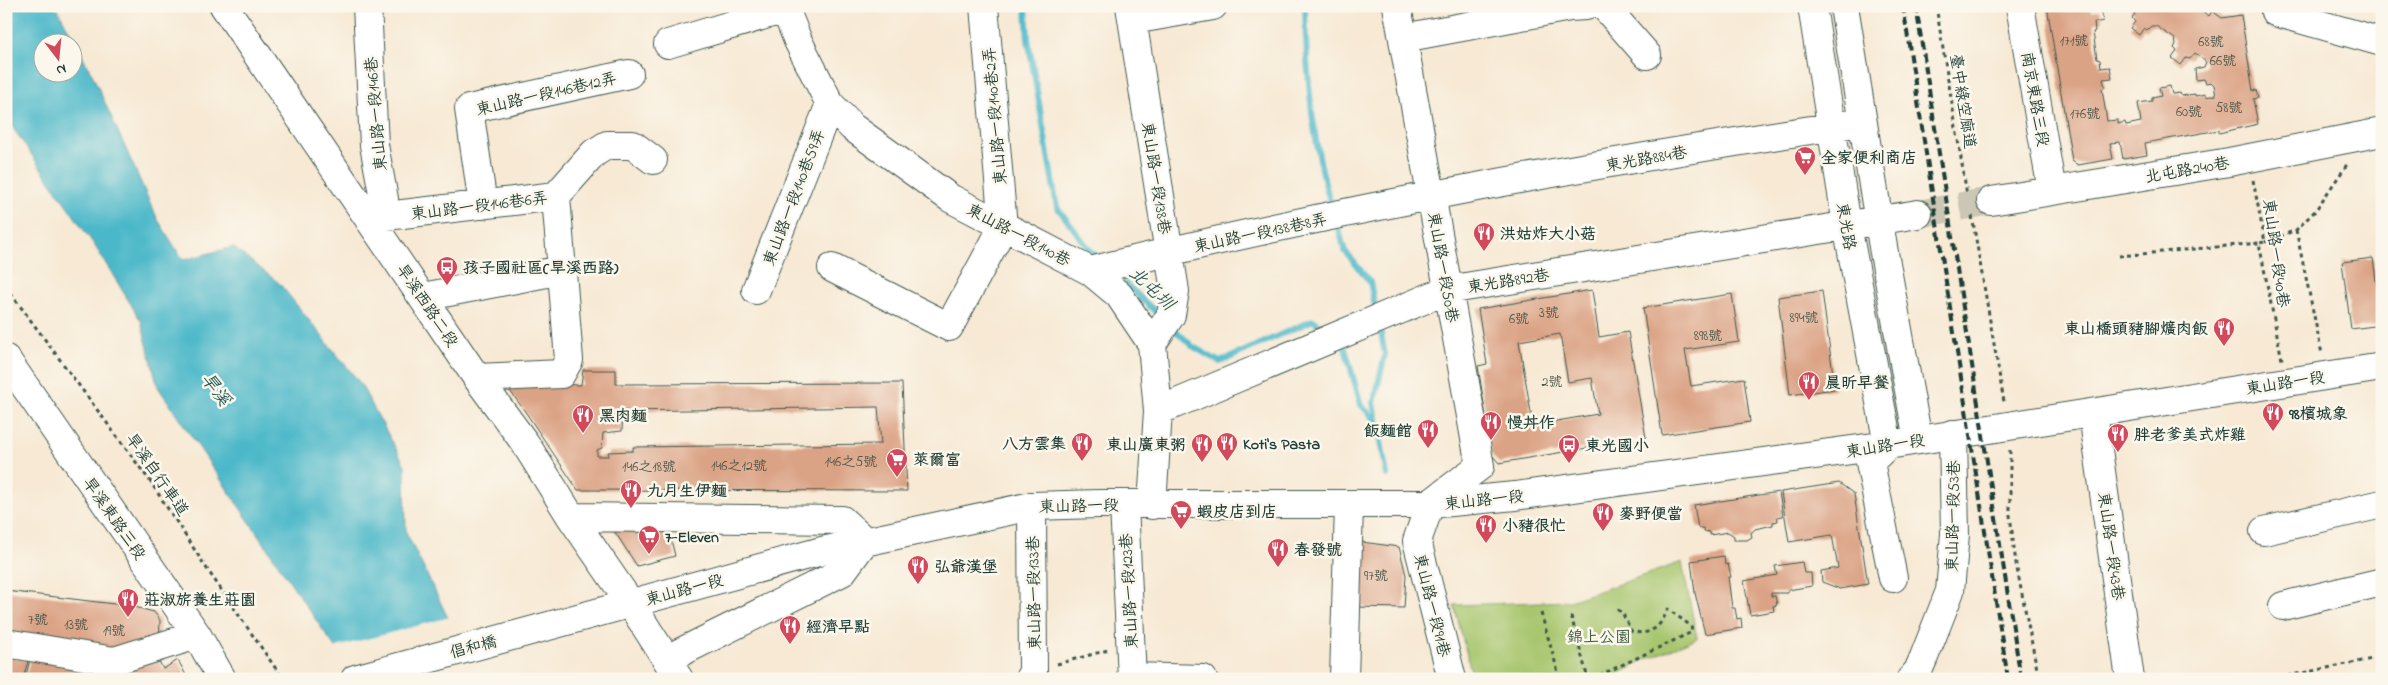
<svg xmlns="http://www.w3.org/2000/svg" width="2388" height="685" font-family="'Indie Flower','LXGW WenKai TC',sans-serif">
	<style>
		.green { fill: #a8c66e; stroke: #648251 }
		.water { fill: #4cb8c9; stroke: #367a7e; fill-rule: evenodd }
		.pier { fill: #f7e9d4 }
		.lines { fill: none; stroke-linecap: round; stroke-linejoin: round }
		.stream { stroke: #4cb8c9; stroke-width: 6 }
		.building { fill: #dba385; fill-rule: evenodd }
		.minor-tunnel { stroke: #ccc7b4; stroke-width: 28; stroke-dasharray: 28 14; stroke-linecap: butt }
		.minor-casing { stroke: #3f574c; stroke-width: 30 }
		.major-casing { stroke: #3f574c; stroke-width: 30 }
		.path { stroke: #3f574c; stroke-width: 3; stroke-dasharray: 4 4; stroke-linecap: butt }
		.minor { stroke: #fff; stroke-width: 28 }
		.major { stroke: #fff; stroke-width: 28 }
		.rail { stroke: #1f3d34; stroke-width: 4; stroke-dasharray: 8 4; stroke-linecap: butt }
		.labels { text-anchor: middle; stroke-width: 5; stroke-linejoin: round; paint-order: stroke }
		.number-label { font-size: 14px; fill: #4e5648 }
		.street-label { font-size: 16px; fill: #1f3d34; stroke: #fbf7ec }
		.poi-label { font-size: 16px; font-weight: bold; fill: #1f3d34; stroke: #fbf7ec; text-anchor: start }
		.park-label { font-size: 16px; fill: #415f42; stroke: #fbf7ec }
		.water-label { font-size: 18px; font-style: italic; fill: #2a5c59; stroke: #fbf7ec }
	</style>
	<rect width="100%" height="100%" fill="#fbf7ec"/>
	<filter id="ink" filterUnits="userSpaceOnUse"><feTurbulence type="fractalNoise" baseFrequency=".02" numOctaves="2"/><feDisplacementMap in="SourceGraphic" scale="10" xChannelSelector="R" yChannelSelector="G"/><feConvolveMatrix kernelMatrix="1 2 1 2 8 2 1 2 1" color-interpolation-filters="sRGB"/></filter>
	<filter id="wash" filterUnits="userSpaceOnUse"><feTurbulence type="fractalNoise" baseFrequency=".0096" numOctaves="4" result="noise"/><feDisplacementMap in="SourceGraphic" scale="20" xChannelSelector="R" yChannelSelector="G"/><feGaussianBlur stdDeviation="1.12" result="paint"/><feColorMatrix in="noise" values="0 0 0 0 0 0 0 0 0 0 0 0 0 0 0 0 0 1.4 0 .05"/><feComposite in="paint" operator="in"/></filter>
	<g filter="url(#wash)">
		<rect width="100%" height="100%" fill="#f7e9d4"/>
		<path class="green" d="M1682 562 1697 638 1640 662 1611 679H1473L1454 605 1570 601Z"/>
		<path class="water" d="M6 6H56L92 74 158 220 183 260 233 247 279 283 360 383 405 465 406 532 478 679H358L320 626 158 387 141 321 95 246 6 118ZM42 42H72V72H42Z"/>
		<path class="pier" d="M450 617 478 674 459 679H355L333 648Z"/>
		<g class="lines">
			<path class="stream" d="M1026 6 1028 39 1057 207 1090 250 1101 260
				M1305 6C1306 74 1312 144 1332 208
				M1336 220 1345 251 1370 282 1376 312
				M1126 284 1161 317
				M1379 324 1385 354 1374 403 1387 475
				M1172 327 1192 346 1220 362 1313 320 1327 333
				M1338 342 1345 348 1361 405 1377 422"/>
		</g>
		<g id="blocks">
			<path class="building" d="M2047 6H2091L2092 12 2100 10 2103 21 2094 23 2095 31 2093 32 2097 59 2100 60 2101 68 2110 67 2112 78 2103 79 2105 87 2102 89 2107 121 2118 120V124L2125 122 2126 125 2141 122 2138 103 2152 101V98L2161 96 2159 88 2170 86 2172 94 2180 93 2181 96 2195 94V96L2206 94V97L2216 95 2214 85 2211 82 2206 83 2204 79 2196 80 2195 69 2204 67 2206 62 2195 53 2190 59 2186 58 2181 65 2172 58 2177 51 2174 48 2176 44 2175 39 2156 26H2151L2147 30 2144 28 2139 35 2130 28 2135 22 2132 18 2135 14 2129 6H2195L2209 16 2212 11 2222 18 2241 15 2253 91 2256 90 2258 98 2253 99 2258 124 2219 133V130L2145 143 2147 155 2123 159 2120 142 2110 143 2113 159 2078 165 2072 161Z
				M2373 258 2382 325 2351 329 2342 262Z
				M1592 290 1599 337 1628 332 1646 438 1499 463 1492 455 1478 366 1487 364 1478 309ZM1560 334 1568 382 1592 378 1598 414 1533 425 1519 341Z
				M1822 291 1835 389 1790 395 1778 297Z
				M1732 294 1739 342 1685 350 1691 386 1744 378 1750 422 1662 435 1643 308Z
				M583 370H616V384L902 383 907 491 578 490 522 407 504 383 581 385ZM878 407 881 444 633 447V451L608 452 609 456H597V450L602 448 603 433 622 431 623 411Z
				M1839 483 1854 494 1868 584 1840 589 1822 582 1821 571 1838 568 1832 535 1789 542 1781 492Z
				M1779 492 1783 516 1777 517 1778 521 1773 522V525L1755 529 1751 533 1752 537 1747 540H1734V536L1728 532 1710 535 1709 532 1704 531 1703 528H1698L1694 505Z
				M667 523 675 556 637 566 611 526Z
				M1354 541 1399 547 1406 575 1404 608 1354 607Z
				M1724 556 1725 565 1728 564 1731 577H1728L1732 608H1735L1737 619 1741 618 1742 628 1705 634 1695 593 1691 561Z
				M1802 562 1804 573H1811L1812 586 1788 590V593H1771V596H1775L1777 605 1773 606 1774 611 1750 615 1744 581 1777 575 1775 566Z
				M6 591 131 606 154 612 160 620 159 643 123 653 6 637Z
				M6 656 28 661 23 679H6Z
				M31 656 159 661 163 669 178 660 188 679H25Z"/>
		</g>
	</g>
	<g filter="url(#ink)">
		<use href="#blocks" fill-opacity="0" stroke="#3f574c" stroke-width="1"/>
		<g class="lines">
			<path class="minor-tunnel" d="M1918 214 1991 201"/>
			<g class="minor-casing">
				<path id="minor" d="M224 6 477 378 525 443 571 517 631 604 679 679
					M784 6 798 41 830 104 852 127 950 198 1090 271 1119 295 1152 344 1158 411 1152 505
					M984 6 1003 227
					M1130 6 1175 291 1171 315 1152 344
					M1397 6 1480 466 1430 504 1417 541 1452 679
					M1604 6 1647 55
					M1812 6 1847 225 1888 445 1870 462 1893 578
					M1844 6 1883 247 1918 440
					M2020 6 2052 191
					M2275 12 2382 42
					M1133 20 1213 6
					M1403 38 1570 7 1586 6
					M668 44 785 9
					M1991 201 2229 162 2382 132
					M483 205 469 109 629 74
					M365 211 384 199 374 145 367 6
					M369 218 556 196 594 153 607 145H633L653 160
					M832 268 949 327 1003 227
					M1090 271C1344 207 1603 162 1862 122
					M756 290 830 104
					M423 297 562 270
					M6 359 197 635 222 679
					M477 378 561 374 569 360 556 196
					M1158 411 1447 290 1918 214
					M2093 414 2130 679
					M1124 504 1132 679
					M571 517 842 520 865 541 842 572 667 659
					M2264 531 2382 504
					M2283 606 2382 582
					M6 643 114 661 197 635
					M1132 677 1203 679
					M1029 679 1033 671 1032 506
					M1344 679 1349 506
					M1911 679 1918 671 1924 657 1950 591 1955 534 1953 434"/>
			</g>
			<g class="major-casing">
				<path id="major" d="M355 679 822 551 1032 506 1099 504H1430L1515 496 1888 445 2382 367"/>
			</g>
			<path class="path" d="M1936 6 1967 195
				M2253 180 2265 242 2259 243 2282 360
				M1972 216 2004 402
				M2296 230 2322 354
				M2265 242 2296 230 2315 211 2348 163
				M2119 256 2259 243
				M6 287 150 481 209 572 283 679
				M2010 450V515L2016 564 2039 679
				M1541 613 1560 679
				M1571 616 1588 679
				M1057 664 1108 650
				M1592 679 1692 632 1691 626 1668 609C1661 626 1651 637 1631 631L1622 612 1615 609
				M2272 679 2382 657"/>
			<use href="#minor" class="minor"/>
			<use href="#major" class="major"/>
			<path class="rail" d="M1903 6 2008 679
				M1916 6 2021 679"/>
		</g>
	</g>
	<defs>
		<g id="supermarket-pin" transform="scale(1.125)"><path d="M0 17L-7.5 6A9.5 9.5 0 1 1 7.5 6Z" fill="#d1495b" stroke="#fbf7ec"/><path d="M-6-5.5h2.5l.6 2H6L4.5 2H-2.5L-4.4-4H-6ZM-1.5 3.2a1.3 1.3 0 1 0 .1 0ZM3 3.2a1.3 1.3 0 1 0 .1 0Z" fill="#fff"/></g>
		<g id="restaurant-pin" transform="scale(1.125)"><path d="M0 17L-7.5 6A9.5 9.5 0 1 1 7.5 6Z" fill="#d1495b" stroke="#fbf7ec"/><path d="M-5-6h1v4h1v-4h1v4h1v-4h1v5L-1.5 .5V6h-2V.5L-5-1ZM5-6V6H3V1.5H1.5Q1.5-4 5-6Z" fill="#fff"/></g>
		<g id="bus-pin" transform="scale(1.125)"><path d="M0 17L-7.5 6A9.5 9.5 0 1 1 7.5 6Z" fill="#d1495b" stroke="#fbf7ec"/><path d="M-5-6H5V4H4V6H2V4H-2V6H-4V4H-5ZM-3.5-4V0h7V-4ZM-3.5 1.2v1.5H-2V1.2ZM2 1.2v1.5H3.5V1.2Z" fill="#fff"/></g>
	</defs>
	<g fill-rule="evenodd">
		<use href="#supermarket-pin" x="1805" y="157"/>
		<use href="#restaurant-pin" x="1484" y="233"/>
		<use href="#bus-pin" x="447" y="267"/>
		<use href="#restaurant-pin" x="2224" y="328"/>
		<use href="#restaurant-pin" x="1809" y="382"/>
		<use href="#restaurant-pin" x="2273" y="413"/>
		<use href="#restaurant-pin" x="583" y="415"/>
		<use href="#restaurant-pin" x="1491" y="422"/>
		<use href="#restaurant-pin" x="1428" y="430"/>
		<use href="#restaurant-pin" x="2118" y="434"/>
		<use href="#restaurant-pin" x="1082" y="443"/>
		<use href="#restaurant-pin" x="1227" y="443"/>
		<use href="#restaurant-pin" x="1202" y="444"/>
		<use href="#bus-pin" x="1569" y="445"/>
		<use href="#supermarket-pin" x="897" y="459"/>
		<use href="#restaurant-pin" x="631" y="490"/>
		<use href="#supermarket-pin" x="1181" y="511"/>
		<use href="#restaurant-pin" x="1603" y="513"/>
		<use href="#restaurant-pin" x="1486" y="525"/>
		<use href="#supermarket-pin" x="649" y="536"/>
		<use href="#restaurant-pin" x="1278" y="549"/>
		<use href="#restaurant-pin" x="918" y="566"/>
		<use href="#restaurant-pin" x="128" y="599"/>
		<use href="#restaurant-pin" x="790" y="626"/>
	</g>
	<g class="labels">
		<g class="number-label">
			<text x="2074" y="45">171號</text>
			<text x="2211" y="46">68號</text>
			<text x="2223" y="65">66號</text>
			<text x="2229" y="112">58號</text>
			<text x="2189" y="116">60號</text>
			<text x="2085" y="118">176號</text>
			<text x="1549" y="317">3號</text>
			<text x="1804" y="322">894號</text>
			<text x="1519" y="323">6號</text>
			<text x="1708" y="340">898號</text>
			<text x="1552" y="386">2號</text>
			<text x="851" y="466">146之5號</text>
			<text x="739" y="470">146之12號</text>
			<text x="649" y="471">146之18號</text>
			<text x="1376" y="580">97號</text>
			<text x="38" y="624">7號</text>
			<text x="76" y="629">13號</text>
			<text x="114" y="635">19號</text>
		</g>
		<g class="street-label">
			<text transform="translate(546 93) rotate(-13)" y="6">東山路一段146巷12弄</text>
			<text transform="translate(2036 99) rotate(80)" y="6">南京東路三段</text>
			<text transform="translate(1964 101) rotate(81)" y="6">臺中綠空廊道</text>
			<text transform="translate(375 114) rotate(-95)" y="6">東山路一段146巷</text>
			<text transform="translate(994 116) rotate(-95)" y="6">東山路一段140巷2弄</text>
			<text transform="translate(1646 158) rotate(-10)" y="6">東光路884巷</text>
			<text transform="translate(2187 169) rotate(-10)" y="6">北屯路240巷</text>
			<text transform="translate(1157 178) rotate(81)" y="6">東山路一段138巷</text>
			<text transform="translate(793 197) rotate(-69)" y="6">東山路一段140巷59弄</text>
			<text transform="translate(479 205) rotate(-7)" y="6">東山路一段146巷6弄</text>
			<text transform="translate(1847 226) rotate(80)" y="6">東光路</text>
			<text transform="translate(1260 232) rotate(-12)" y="6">東山路一段138巷8弄</text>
			<text transform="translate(1019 234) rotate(28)" y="6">東山路一段140巷</text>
			<text transform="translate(2277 253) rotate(82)" y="6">東山路一段40巷</text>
			<text transform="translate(1444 267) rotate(80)" y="6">東山路一段50巷</text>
			<text transform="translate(1508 280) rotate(-9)" y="6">東光路892巷</text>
			<text transform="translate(428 305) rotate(56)" y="6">旱溪西路二段</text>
			<text transform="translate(2285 382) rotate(-9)" y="6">東山路一段</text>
			<text transform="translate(1885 445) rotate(-9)" y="6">東山路一段</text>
			<text transform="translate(158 474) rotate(55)" y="6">旱溪自行車道</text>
			<text transform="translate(1484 499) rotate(-6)" y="6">東山路一段</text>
			<text transform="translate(1079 505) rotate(-1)" y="6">東山路一段</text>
			<text transform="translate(1952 516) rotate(-89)" y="6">東山路一段53巷</text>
			<text transform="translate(115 518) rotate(55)" y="6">旱溪東路三段</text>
			<text transform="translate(2112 546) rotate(82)" y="6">東山路一段43巷</text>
			<text transform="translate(684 589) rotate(-15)" y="6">東山路一段</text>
			<text transform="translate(1128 591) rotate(-93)" y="6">東山路一段123巷</text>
			<text transform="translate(1033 593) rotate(-91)" y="6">東山路一段133巷</text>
			<text transform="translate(1433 605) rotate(76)" y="6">東山路一段91巷</text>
			<text transform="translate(473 646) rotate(-15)" y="6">倡和橋</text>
		</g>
		<g class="poi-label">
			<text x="1821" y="163">全家便利商店</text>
			<text x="1500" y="239">洪姑炸大小菇</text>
			<text x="463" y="273">孩子國社區(旱溪西路)</text>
			<text x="2208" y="334" text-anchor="end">東山橋頭豬腳爌肉飯</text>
			<text x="1825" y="388">晨昕早餐</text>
			<text x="2289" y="419">98檳城象</text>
			<text x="599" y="421">黑肉麵</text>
			<text x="1507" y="428">慢丼作</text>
			<text x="1412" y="436" text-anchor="end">飯麵館</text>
			<text x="2134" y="440">胖老爹美式炸雞</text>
			<text x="1066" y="449" text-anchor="end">八方雲集</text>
			<text x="1243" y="449">Koti's Pasta</text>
			<text x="1186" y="450" text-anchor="end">東山廣東粥</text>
			<text x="1585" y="451">東光國小</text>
			<text x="913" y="465">萊爾富</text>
			<text x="647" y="496">九月生伊麵</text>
			<text x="1197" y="517">蝦皮店到店</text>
			<text x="1619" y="519">麥野便當</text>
			<text x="1502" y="531">小豬很忙</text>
			<text x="665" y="542">7-Eleven</text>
			<text x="1294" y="555">春發號</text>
			<text x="934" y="572">弘爺漢堡</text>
			<text x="144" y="605">莊淑旂養生莊園</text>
			<text x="806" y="632">經濟早點</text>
		</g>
		<g class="park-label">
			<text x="1599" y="642">錦上公園</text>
		</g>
		<g class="water-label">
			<text transform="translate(1152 288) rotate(43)" y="6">北屯圳</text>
			<text transform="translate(216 389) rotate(53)" y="6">旱溪</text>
		</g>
	</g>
	<rect width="2388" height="685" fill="none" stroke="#fbf7ec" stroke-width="25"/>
	<g transform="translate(58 58) rotate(164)"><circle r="24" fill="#fbf7ec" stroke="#a3ada2"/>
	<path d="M0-4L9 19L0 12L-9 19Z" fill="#d1495b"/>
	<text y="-8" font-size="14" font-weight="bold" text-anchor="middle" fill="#1f3d34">N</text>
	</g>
</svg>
